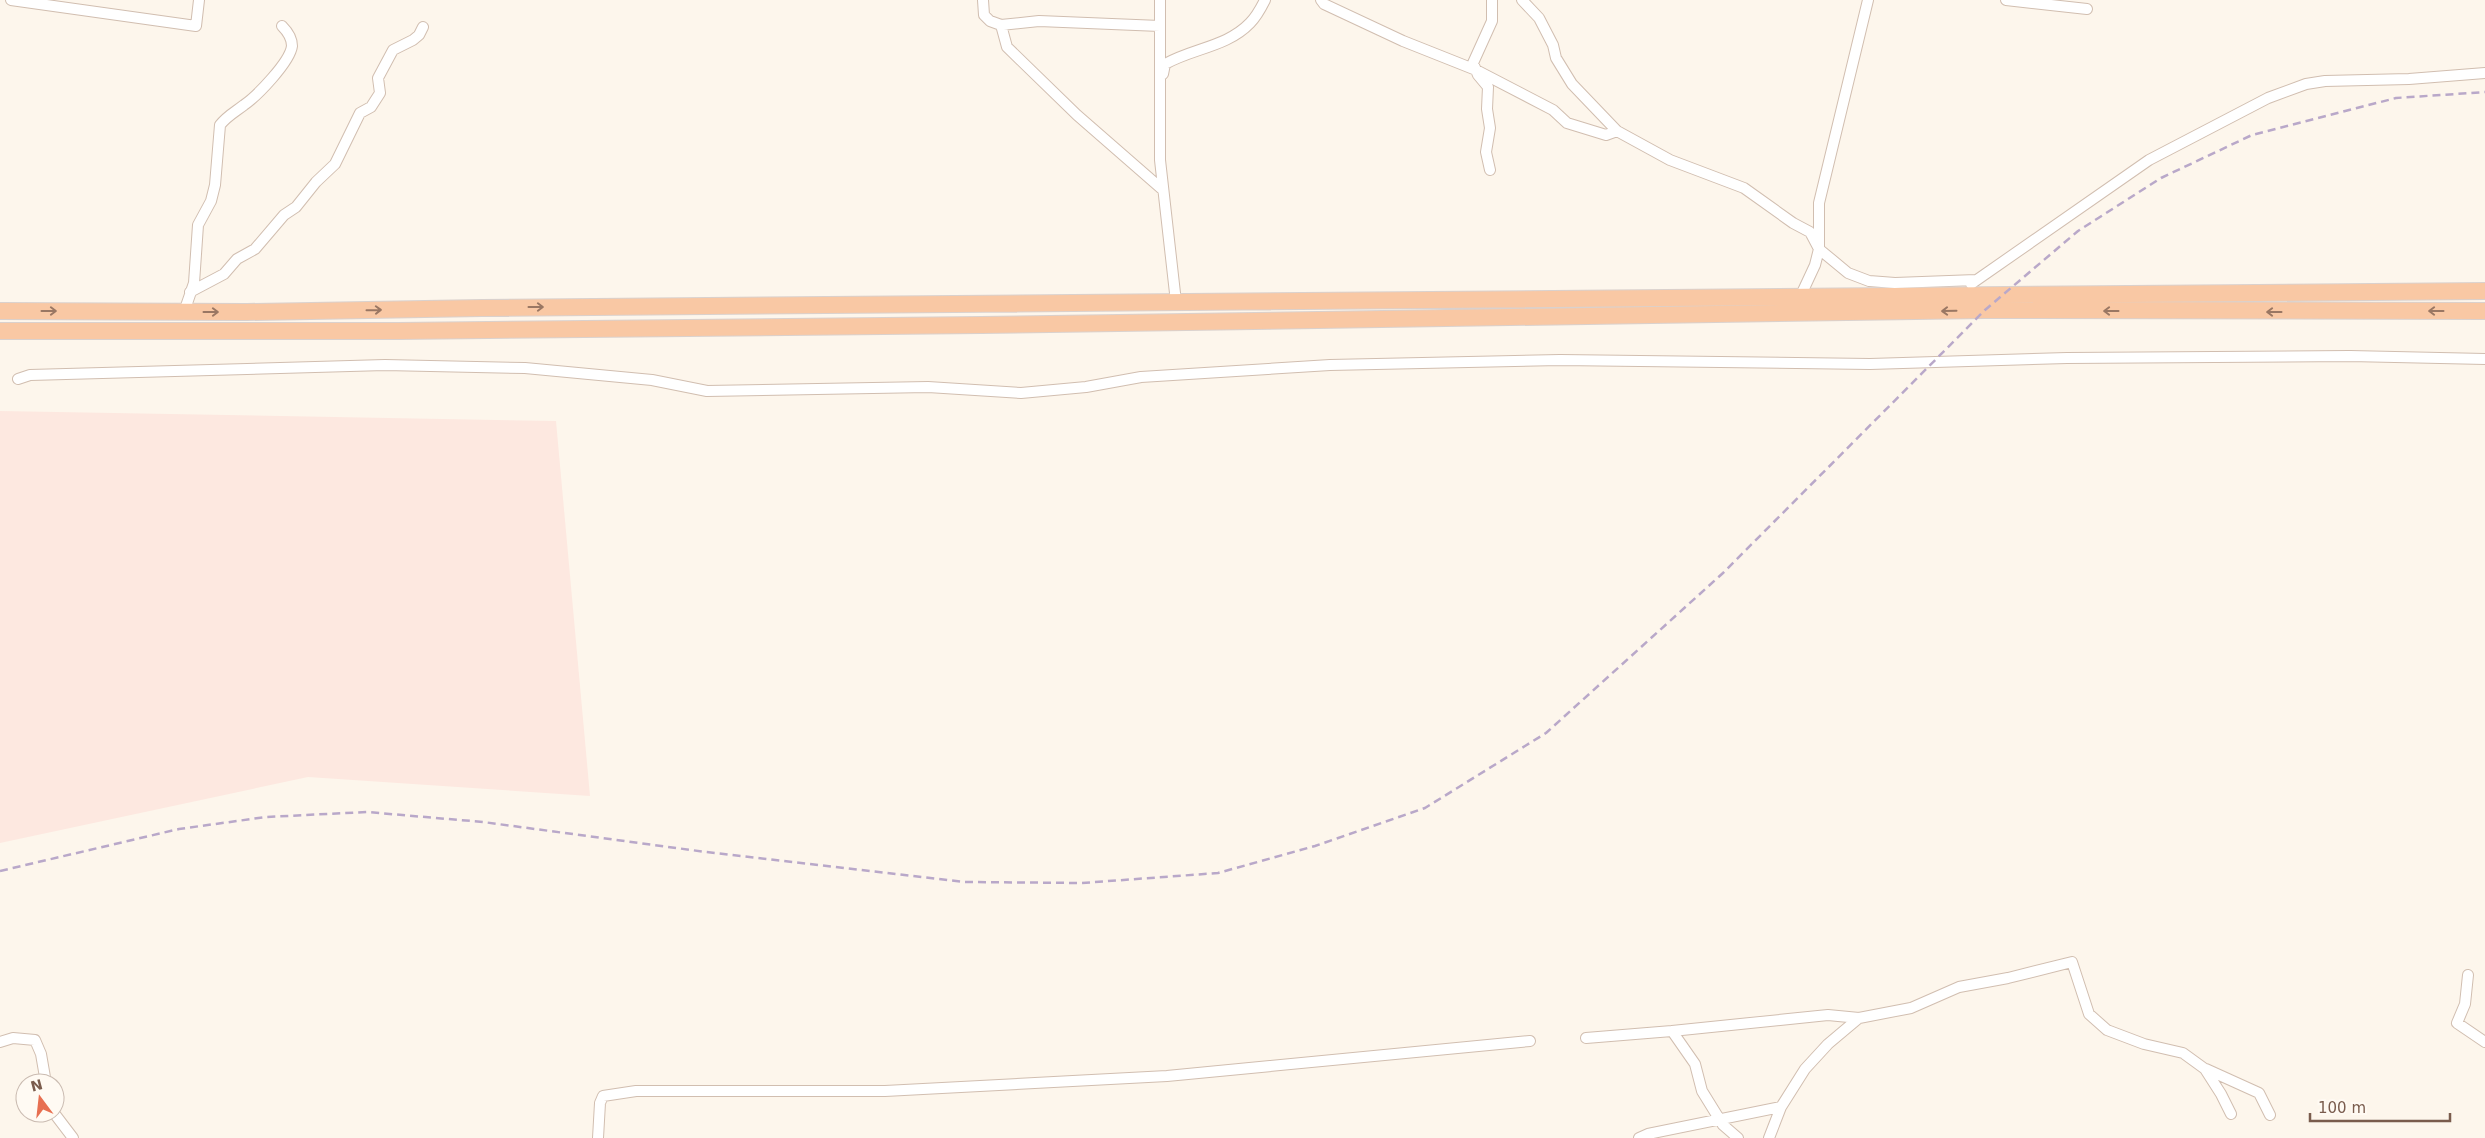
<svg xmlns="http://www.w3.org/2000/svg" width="2485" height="1138" font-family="'DejaVu Sans',sans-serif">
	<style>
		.commercial { fill: #fde8e0 }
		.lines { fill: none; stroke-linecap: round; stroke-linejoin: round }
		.minor-casing { stroke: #d1beb0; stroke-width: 12 }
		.trunk-casing { stroke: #dad1cd; stroke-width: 18 }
		.minor { stroke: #fff; stroke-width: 10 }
		.trunk { stroke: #f9c8a4; stroke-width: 16 }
		.rail { stroke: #b9a8c9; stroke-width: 2.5; stroke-dasharray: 8 5; stroke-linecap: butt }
		.oneway { stroke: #9a7763 }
	</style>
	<rect width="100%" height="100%" fill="#fdf6ec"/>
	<path class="commercial" d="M0 411 556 421 590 796 308 777 0 843Z"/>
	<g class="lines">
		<g class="minor-casing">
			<path id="minor" d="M11 0 196 26 199 0
				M983 0 984 15 990 21 1001 25 1039 21 1160 26
				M1160 0V160L1176 302
				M1321 0 1324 4 1403 41 1476 70 1553 110 1567 123 1606 135 1617 131 1670 160 1744 188 1793 223 1810 232 1819 249 1848 273 1869 281 1895 283 1976 280
				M1522 0 1539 18 1553 45 1556 58 1572 84 1617 131
				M2006 0 2087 9
				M1001 25 1007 47 1077 115 1163 190
				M1163 74 1165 64C1193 48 1227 47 1250 23 1256 17 1261 8 1265 0
				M1490 170 1486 152 1490 128 1487 109 1488 87 1478 75 1473 63 1492 21V0
				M1971 284 2149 160 2268 98 2306 84 2325 81 2409 79 2485 73
				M190 292 224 274 237 259 255 249 284 215 296 207 316 182 335 164 360 113 371 107 380 93 378 78 393 50 413 40 419 35 423 27
				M1801 295 1815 265 1819 249V203L1868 0
				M184 312 194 283 198 225 211 201 215 185 220 125C227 116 235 112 244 105 257 96 290 62 292 46 292 38 287 31 282 26
				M18 379 30 375 385 365 525 368 652 380 707 391 928 387 1021 393 1086 387 1141 377 1330 365 1560 360 1870 364 2067 358 2350 356 2485 359
				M2468 975 2465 1004 2457 1023 2485 1042
				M1672 1031 1828 1015 1859 1018
				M1586 1038 1672 1031 1695 1064 1702 1091 1723 1125 1738 1138
				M0 1042 13 1038 35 1040 41 1054 46 1083
				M2206 1069 2259 1093 2270 1115
				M54 1113 73 1138
				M598 1138 600 1103 603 1096 636 1091H885L1167 1076 1530 1041
				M1639 1138 1648 1134 1781 1107
				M1769 1138 1781 1107 1805 1069 1828 1044 1859 1018 1911 1008 1959 987 2008 978 2072 962 2089 1014 2107 1030 2144 1044 2183 1053 2205 1069 2221 1094 2231 1114"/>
		</g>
		<g class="trunk-casing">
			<path id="trunk" d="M0 311 247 312 482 308 2485 291
				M0 331H398L981 325 1985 310 2485 311"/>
		</g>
		<use href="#minor" class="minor"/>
		<use href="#trunk" class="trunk"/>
		<path class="rail" d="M0 871 179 829 266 817 367 812 483 822 706 852 965 882 1082 883 1218 873 1315 846 1425 808 1546 733 1723 573 1985 310 2078 231 2161 178 2252 135 2396 98 2485 92"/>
	</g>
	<defs><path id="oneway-shaft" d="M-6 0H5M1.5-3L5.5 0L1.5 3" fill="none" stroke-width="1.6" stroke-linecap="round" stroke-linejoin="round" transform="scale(1.25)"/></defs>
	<g class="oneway">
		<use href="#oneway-shaft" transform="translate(536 307)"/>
		<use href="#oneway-shaft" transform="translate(374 310) rotate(-1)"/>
		<use href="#oneway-shaft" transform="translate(49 311)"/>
		<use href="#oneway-shaft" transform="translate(1949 311) rotate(179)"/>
		<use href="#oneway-shaft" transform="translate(2111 311) rotate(-180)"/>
		<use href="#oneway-shaft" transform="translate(2436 311) rotate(180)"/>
		<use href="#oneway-shaft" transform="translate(211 312)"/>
		<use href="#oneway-shaft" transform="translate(2274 312) rotate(180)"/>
	</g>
	<g transform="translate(40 1098) rotate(345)"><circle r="24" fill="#fffaf3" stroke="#cabbb1"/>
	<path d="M0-4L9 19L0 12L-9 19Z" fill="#e76f51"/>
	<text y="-8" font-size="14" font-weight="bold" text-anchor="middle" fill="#7a5c4d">N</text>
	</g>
	<path d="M2310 1113v8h140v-8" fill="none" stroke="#7a5c4d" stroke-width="2.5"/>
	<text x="2318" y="1113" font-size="15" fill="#7a5c4d" stroke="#fffaf3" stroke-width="4" paint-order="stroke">100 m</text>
</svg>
